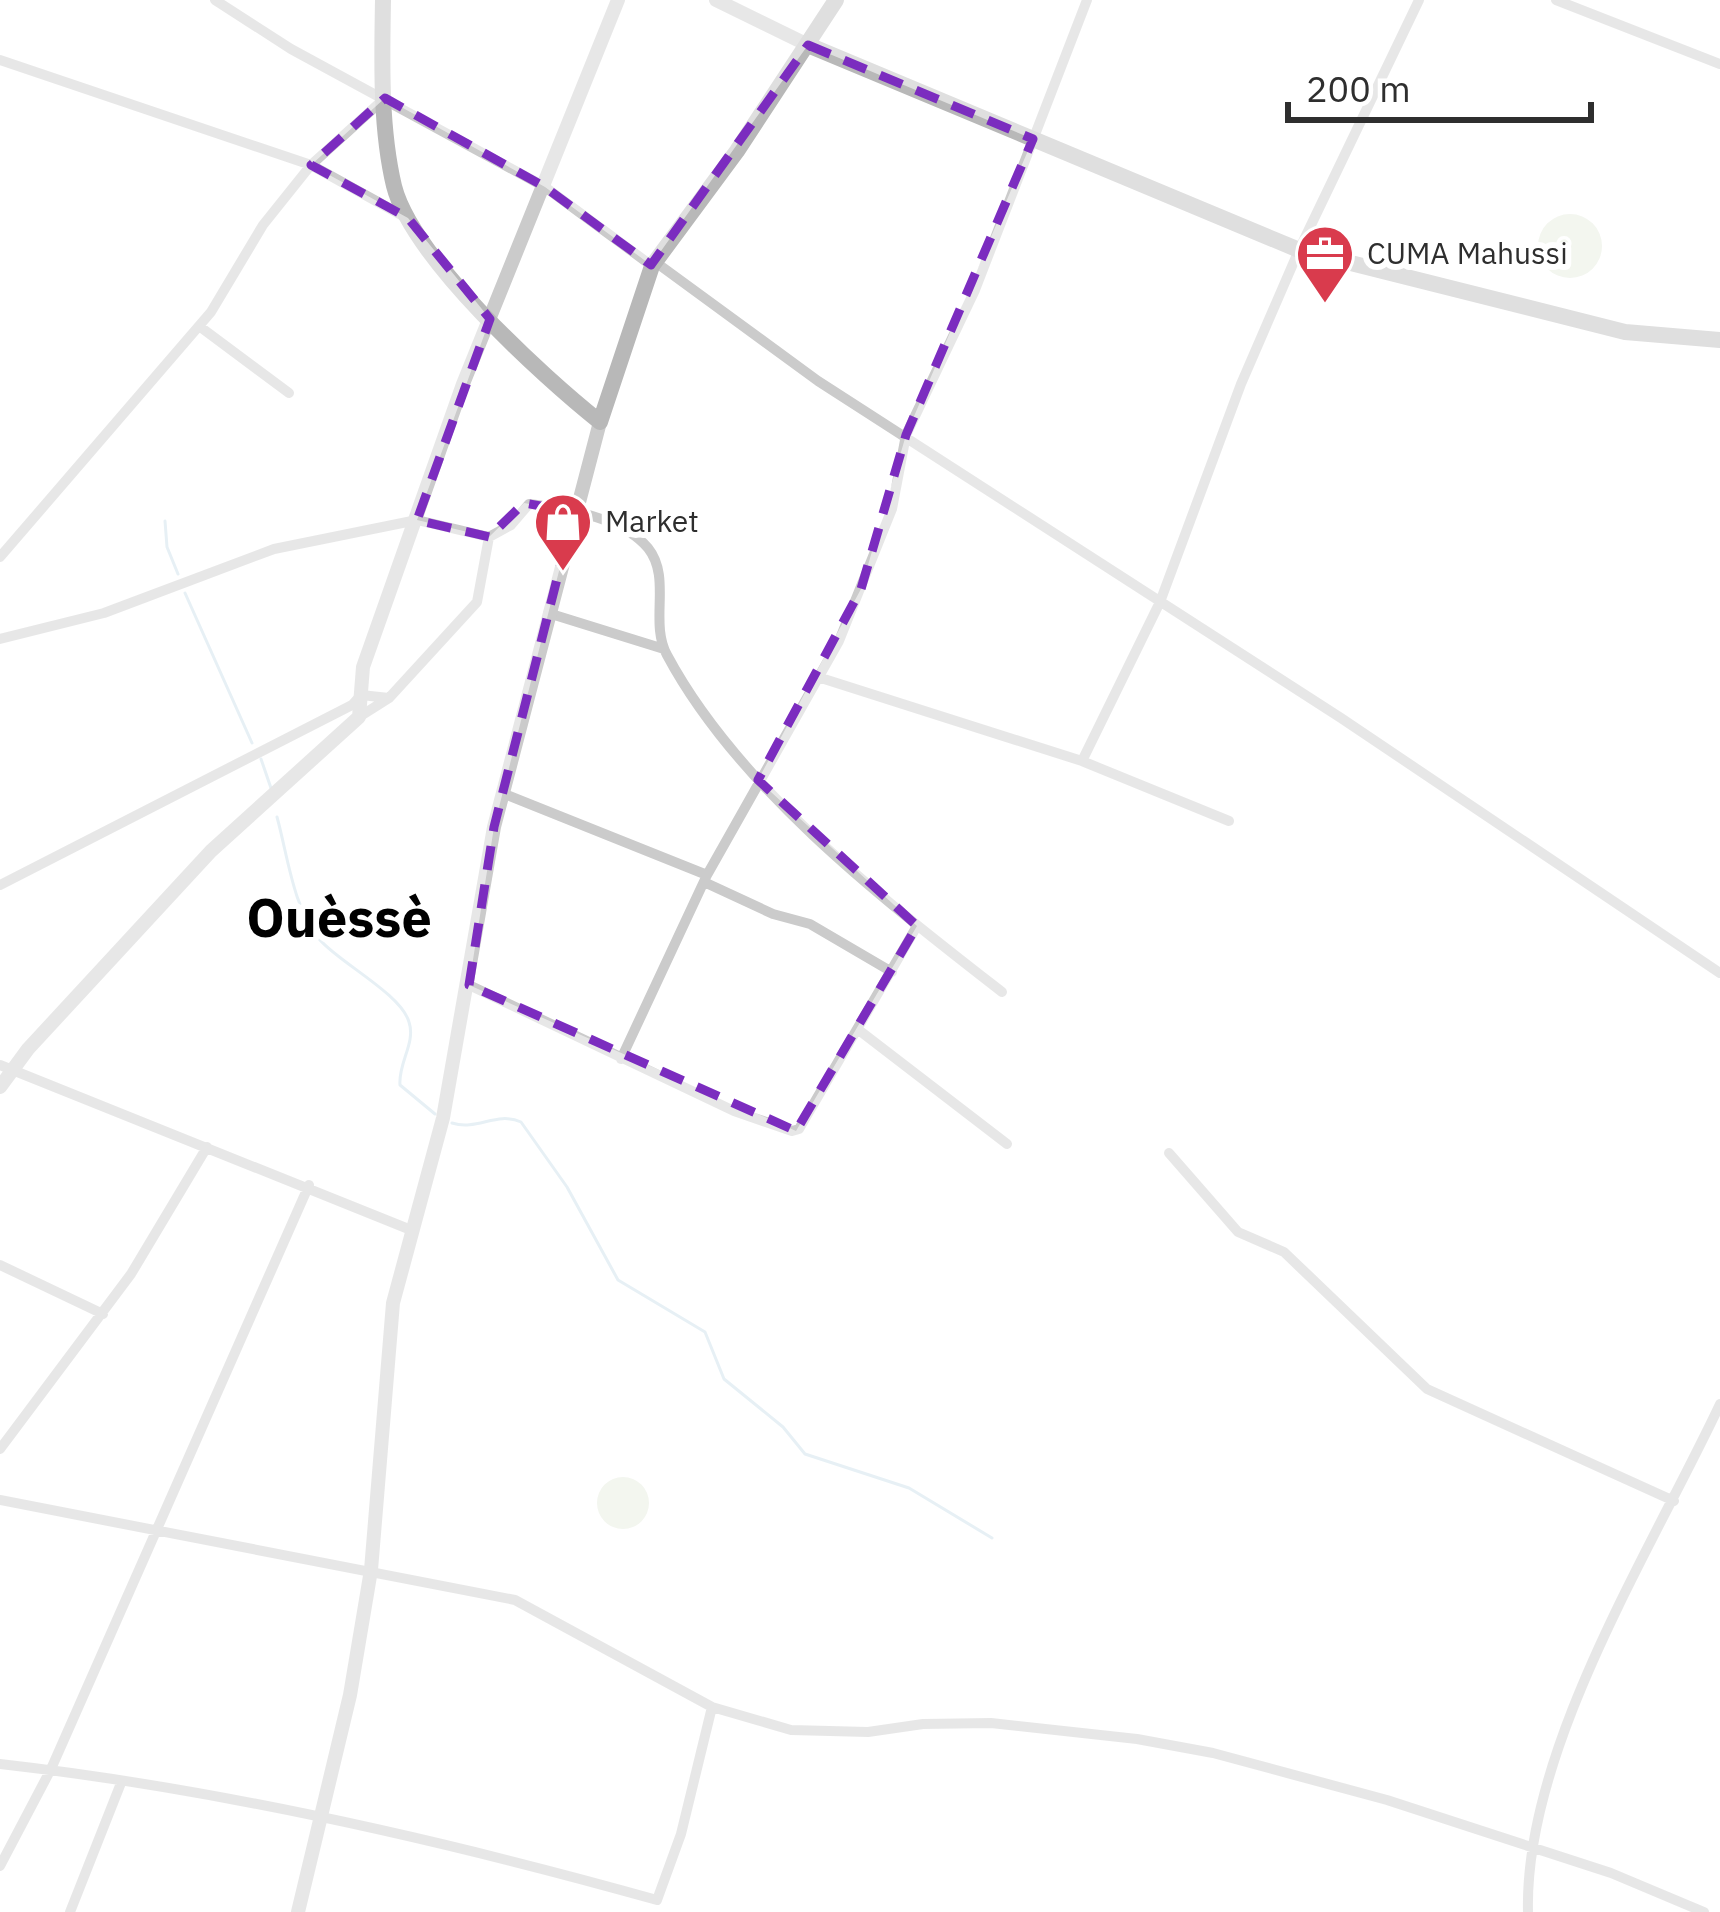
<svg xmlns="http://www.w3.org/2000/svg" width="1720" height="1912" font-family="'IBM Plex Sans',sans-serif">
	<style>
		.grass { fill: #e4eadc }
		.lines { fill: none; stroke-linecap: round; stroke-linejoin: round }
		.stream { stroke: #c9dee9; stroke-width: 3 }
		.minor { stroke: #cbcbcb; stroke-width: 10 }
		.tertiary { stroke: #cbcbcb; stroke-width: 14 }
		.secondary { stroke: #b8b8b8; stroke-width: 16 }
		.marked { fill: none; stroke: #7b2cbf; stroke-width: 9; stroke-dasharray: 24 15; stroke-linejoin: round }
		.labels { text-anchor: middle; stroke-width: 12; stroke-linejoin: round; paint-order: stroke }
		.poi-label { font-size: 30px; fill: #2e2e2e; stroke: #fff; text-anchor: start }
		.town-label { font-size: 54px; font-weight: bold; fill: #000; stroke: #fff }
	</style>
	<rect width="100%" height="100%" fill="#fff"/>
	<path class="grass" d="M1538 246a32 32 0 1 1 64 0a32 32 0 1 1-64 0Z
		M597 1503a26 26 0 1 1 52 0a26 26 0 1 1-52 0Z"/>
	<g class="lines">
		<path class="stream" d="M165 521 167 547 178 574
			M185 593 252 743
			M261 759 272 791
			M277 817C288 857 293 908 320 940 340 963 401 994 409 1022 416 1043 398 1063 400 1085L435 1114
			M452 1123C478 1131 496 1111 521 1122L567 1187 618 1280 705 1332 724 1379 783 1427 805 1454 909 1488 992 1538"/>
		<path class="minor" d="M215 0 291 49 545 187 652 266
			M1556 0 1720 64
			M0 60 311 165 405 217
			M654 261 818 381 1341 718 1720 973
			M199 326 289 393
			M0 557 211 312 263 225 311 165 385 98
			M548 613 664 649
			M0 639 104 613 274 549 417 520 489 537 511 525 529 504C566 508 623 518 648 548 672 578 649 622 667 655 738 788 884 900 1002 992
			M821 678 1082 761 1229 821
			M359 717 389 698 477 602 489 537
			M1082 761 1160 602 1241 384 1299 250 1419 0
			M502 793 707 875
			M704 882 773 914 810 924 892 972
			M0 885 352 705 361 695 389 698
			M469 985 734 1111 792 1131 799 1129 917 926
			M860 1031 1007 1144
			M621 1059 707 875 839 641 892 509 906 435 975 290 1087 0
			M0 1065 411 1230
			M1169 1153 1238 1232 1284 1252 1427 1389 1674 1501
			M0 1265 103 1314
			M0 1449 131 1274 207 1147
			M0 1500 515 1600 712 1707 791 1730 868 1732 923 1724 991 1723 1137 1739 1213 1753 1387 1800 1611 1873 1704 1912
			M0 1764C221 1789 443 1840 657 1900L681 1834 712 1707
			M0 1866 51 1769 309 1185
			M70 1912 121 1783
			M1528 1912C1524 1750 1652 1549 1720 1404"/>
		<path class="tertiary" d="M716 0 808 45
			M0 1087 28 1049 211 851 359 717 363 667 463 384 618 0
			M298 1912 350 1695 371 1570 393 1303 443 1118 494 827 600 422"/>
		<path class="secondary" d="M383 0C382 60 380 127 394 186 412 257 542 376 600 422L652 266 737 151 836 0
			M808 45 1299 250 1625 332 1720 340"/>
	</g>
	<path d="M0 0H1720V1912H0ZM808 45 1033 139 906 435 861 589 758 780 917 926 796 1131 469 985 494 827 574 512 524 503 489 537 417 520 490 319 408 218 311 165 385 98 545 187 651 265Z" fill="#fff" fill-opacity=".55" fill-rule="evenodd"/>
	<path class="marked" d="M808 45 1033 139 906 435 861 589 758 780 917 926 796 1131 469 985 494 827 574 512 524 503 489 537 417 520 490 319 408 218 311 165 385 98 545 187 651 265Z"/>
	<defs>
		<g id="office-pin" transform="scale(3)"><path d="M0 17L-7.5 6A9.5 9.5 0 1 1 7.5 6Z" fill="#d93b4d" stroke="#fff"/><path d="M-6-3h4V-5.5h4V-3h4V5H-6ZM-1-4.5V-3h2v-1.5ZM-6 0V1H6V0Z" fill="#fff"/></g>
		<g id="shop-pin" transform="scale(3)"><path d="M0 17L-7.5 6A9.5 9.5 0 1 1 7.5 6Z" fill="#d93b4d" stroke="#fff"/><path d="M-5-2.5h2.3a2.7 3.5 0 0 1 5.4 0H5L5.5 6h-11ZM-1.5-2.5h3a1.5 2.3 0 0 0-3 0Z" fill="#fff"/></g>
	</defs>
	<g fill-rule="evenodd">
		<use href="#office-pin" x="1325" y="254"/>
		<use href="#shop-pin" x="563" y="522"/>
	</g>
	<g class="labels">
		<g class="poi-label">
			<text x="1367" y="264">CUMA Mahussi</text>
			<text x="605" y="532">Market</text>
		</g>
		<g class="town-label">
			<text x="339" y="937">Ouèssè</text>
		</g>
	</g>
	<path d="M1288 102v18h303v-18" fill="none" stroke="#2e2e2e" stroke-width="6"/>
	<text x="1306" y="102" font-size="36" fill="#2e2e2e" stroke="#ffffff" stroke-width="9" paint-order="stroke">200 m</text>
</svg>
